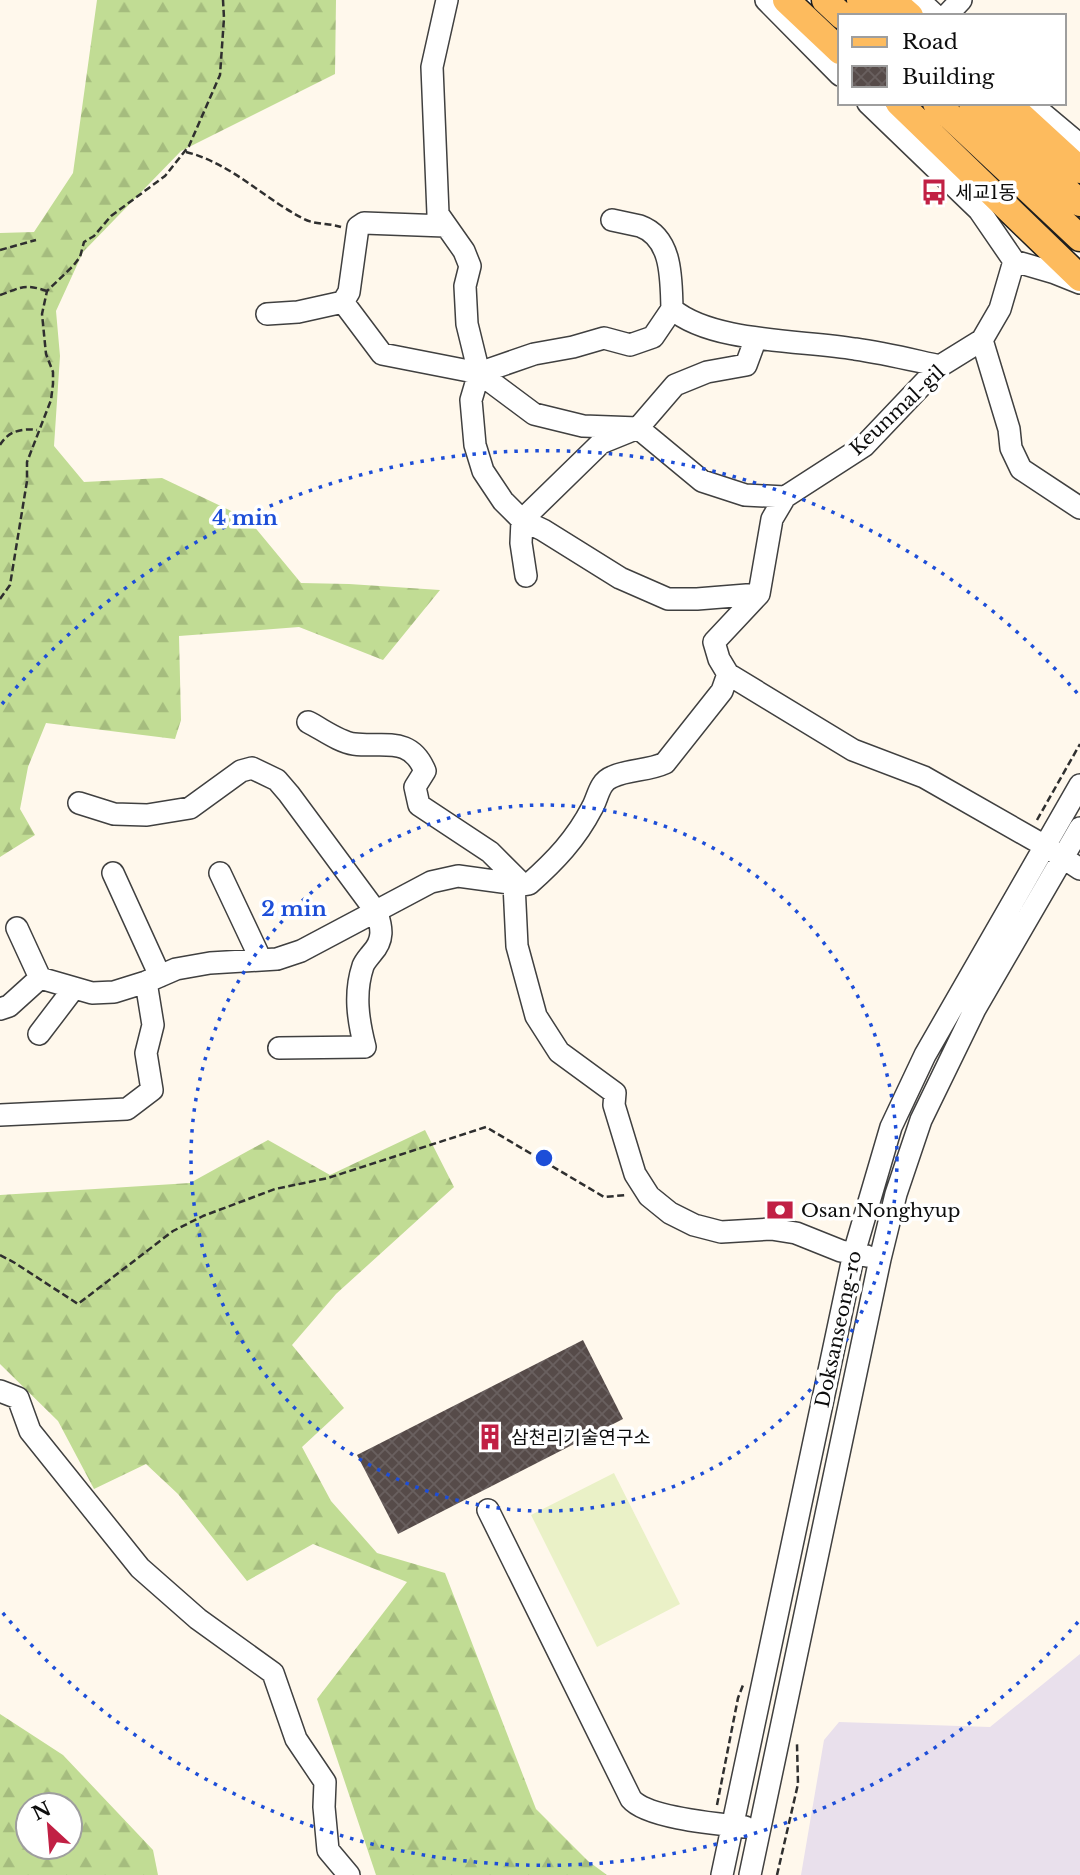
<svg xmlns="http://www.w3.org/2000/svg" width="1080" height="1875" font-family="'Libre Baskerville','Noto Sans KR',serif">
	<style>
		.industrial { fill: #e9e0ec }
		.forest { fill: url(#forest-firs); fill-rule: evenodd }
		.pitch { fill: #eaf1c7 }
		.building { fill: url(#building-cross-hatch) }
		.lines { fill: none; stroke-linecap: round; stroke-linejoin: round }
		.minor-casing { stroke: #404040; stroke-width: 24 }
		.major-casing { stroke: #1e1e1e; stroke-width: 29 }
		.path { stroke: #2f2f2f; stroke-width: 2.5; stroke-dasharray: 7 3.5; stroke-linecap: butt }
		.minor { stroke: #fff; stroke-width: 21 }
		.major { stroke: #fdbb5e; stroke-width: 26 }
		.ring { fill: none; stroke: #1d4ed8; stroke-width: 3.5; stroke-dasharray: 3.5 7 }
		.labels { text-anchor: middle; stroke-width: 7; stroke-linejoin: round; paint-order: stroke }
		.poi-label { font-size: 19px; fill: #0d0d0d; stroke: #fff; text-anchor: start }
		.street-label { font-size: 19px; fill: #0d0d0d; stroke: #fff }
		.centre { fill: #1d4ed8; stroke: #fff; stroke-width: 3.5 }
		.ring-label { font-size: 21px; text-anchor: middle; font-weight: bold; fill: #1d4ed8; stroke: #fff; stroke-width: 7; stroke-linejoin: round; paint-order: stroke }
	</style>
	<defs>
		<pattern id="forest-firs" width="22" height="20" patternUnits="userSpaceOnUse" patternTransform="scale(1.75)"><rect width="22" height="20" fill="#c1dc94"/><path d="M5 1l3.5 6h-7zM16 11l3.5 6h-7z" fill="#a5bc7e"/></pattern>
		<pattern id="building-cross-hatch" width="8" height="8" patternUnits="userSpaceOnUse" patternTransform="scale(1.75)"><rect width="8" height="8" fill="#564b49"/><path d="M0 0l8 8M0 8l8-8" fill="none" stroke="#69605f"/></pattern>
	</defs>
	<rect width="100%" height="100%" fill="#fff8ec"/>
	<path class="industrial" d="M1080 1654V1875H801L824 1740 839 1722 990 1727Z"/>
	<path class="forest" d="M97 0H336L335 74 181 151 83 252 56 311 60 356 54 446 84 482 162 478 248 519 301 583 349 584 440 590 383 660 299 627 179 636 181 720 175 739 46 723 28 767 20 809 35 835 0 857V233L34 232 73 173Z
		M425 1130 454 1187 336 1294 292 1345 344 1408 302 1447 331 1501 377 1553 445 1573 536 1809 588 1861 607 1875H376L317 1699 407 1582 313 1544 247 1581 178 1494 146 1464 94 1489 58 1421 0 1364V1195L190 1183 268 1140 330 1175Z
		M0 1714 63 1755 153 1850 158 1875H0ZM70 1805V1847H28V1805Z"/>
	<path class="pitch" d="M614 1473 680 1604 597 1647 531 1515Z"/>
	<path class="building" d="M583 1340 623 1419 398 1534 357 1455Z"/>
	<g class="lines">
		<g class="minor-casing">
			<path id="minor" d="M447 0 432 67 438 214 464 251 470 266 465 286 467 324 479 373 534 414 583 426 638 428 702 481 745 495 785 497
				M766 0 840 75
				M919 0 936 16
				M946 16 961 0
				M868 103 979 210 1014 261 1000 309 982 340 940 366 864 446 785 497 772 519 759 594 714 642 719 659 728 674 853 750 924 777 1045 846 1080 869
				M1030 103 1080 145
				M612 220C621 222 631 224 640 226 673 238 671 280 672 309 712 343 803 340 855 349 884 353 912 360 940 366
				M1014 261 1055 273 1080 283
				M343 302 349 292 358 227 364 223 445 226
				M267 314 298 312 343 302 382 354 479 373 534 354 573 347 604 338 630 345 653 337 672 309
				M982 340 1009 429 1011 448 1021 469 1080 508
				M479 373 471 400 475 445 483 471 503 501 522 520 543 530 620 578 668 599H697L759 594
				M526 576 521 543 522 520 601 443 638 428 675 385 707 372 746 365 756 338
				M308 722C322 729 339 742 354 744 384 748 410 735 425 771L415 787 419 805 490 852 523 885
				M79 803 114 814 147 815 190 808 241 771 252 768 277 780 289 794 377 913C382 928 384 940 372 953 369 957 365 961 363 966 354 993 358 1020 365 1047L279 1048
				M113 873 160 976
				M220 873 261 960
				M514 884 517 946 536 1016 559 1052 615 1093 614 1105 635 1174 649 1196 670 1213 694 1225 721 1232 771 1229 796 1233 841 1251 867 1256
				M17 928 40 978
				M0 1009 9 1006 40 978 92 993 114 992 146 982 176 969 210 963 277 959 301 951 431 882 458 876 523 885 529 884C555 861 576 839 592 808 598 798 599 782 612 777 629 769 648 771 665 763L722 691 728 674
				M39 1034 74 988
				M0 1115 127 1109 152 1090 146 1053 153 1025 146 982
				M0 1391 18 1398 30 1431 140 1568 198 1619 273 1673 296 1739 325 1782 324 1807 328 1850 349 1875
				M488 1510 631 1799C647 1818 718 1824 745 1827
				M722 1875 854 1253 891 1127 925 1055 1080 785
				M750 1875 880 1259 896 1194 921 1120 975 1009 1080 828"/>
		</g>
		<g class="major-casing">
			<path id="major" d="M786 0 840 51
				M825 0 842 16
				M860 0 877 16
				M892 0 910 16
				M899 103 1080 278
				M936 103 1080 238
				M972 103 1080 203
				M1007 103 1080 170"/>
		</g>
		<path class="path" d="M186 152C231 163 263 198 304 219 316 225 329 223 341 227
			M0 250 36 240
			M0 295C21 288 23 283 47 291
			M0 445C8 431 22 428 37 430
			M0 599 10 585 27 481V462L51 400 53 384V372L46 354 42 314 47 291 73 266 80 257 84 242 94 236 111 216 165 176 189 146 220 75 224 18 223 0
			M1037 820 1080 744
			M0 1255 15 1263 78 1304 173 1231 203 1216 275 1189 328 1178 486 1127 604 1197 627 1195
			M717 1805 738 1698 743 1685
			M777 1875 798 1784 797 1744"/>
		<use href="#minor" class="minor"/>
		<use href="#major" class="major"/>
	</g>
	<g class="ring">
		<circle cx="544" cy="1158" r="353"/>
		<path d="M1078 1622A707 707 0 0 1 2 1612M2 704A707 707 0 0 1 1078 694"/>
	</g>
	<defs>
		<g id="bus-bare" transform="scale(2.1)"><path d="M-5-6H5V4H4V6H2V4H-2V6H-4V4H-5ZM-3.5-4V0h7V-4ZM-3.5 1.2v1.5H-2V1.2ZM2 1.2v1.5H3.5V1.2Z" fill="#c12044" stroke="#fff" stroke-width="2.5" paint-order="stroke"/></g>
		<g id="bank-bare" transform="scale(2.1)"><path d="M-6-4H6V4H-6ZM0-2.3a2.3 2.3 0 1 0 0 4.6a2.3 2.3 0 1 0 0-4.6Z" fill="#c12044" stroke="#fff" stroke-width="2.5" paint-order="stroke"/></g>
		<g id="building-bare" transform="scale(2.1)"><path d="M-4-6H4V6H1V3H-1V6H-4ZM-2.5-4.3h1.7v1.8h-1.7ZM.8-4.3h1.7v1.8H.8ZM-2.5-1h1.7V.8h-1.7ZM.8-1h1.7V.8H.8Z" fill="#c12044" stroke="#fff" stroke-width="2.5" paint-order="stroke"/></g>
	</defs>
	<g fill-rule="evenodd">
		<use href="#bus-bare" x="934" y="192"/>
		<use href="#bank-bare" x="780" y="1210"/>
		<use href="#building-bare" x="490" y="1437"/>
	</g>
	<g class="labels">
		<g class="poi-label">
			<text x="955" y="199">세교1동</text>
			<text x="801" y="1217">Osan Nonghyup</text>
			<text x="511" y="1444">삼천리기술연구소</text>
		</g>
		<g class="street-label">
			<text transform="translate(897 410) rotate(-43)" y="7">Keunmal-gil</text>
			<text transform="translate(838 1329) rotate(-78)" y="7">Doksanseong-ro</text>
		</g>
	</g>
	<circle cx="544" cy="1158" r="10" class="centre"/>
	<g class="ring-label">
		<text x="245" y="525">4 min</text>
		<text x="294" y="916">2 min</text>
	</g>
	<rect x="838" y="14" width="228" height="91" fill="#ffffff" stroke="#9e9e9e" stroke-width="2"/>
	<rect x="852" y="37" width="35" height="10" fill="#fdbb5e" stroke="#9e9e9e" stroke-width="2"/>
	<text x="902" y="49" font-size="21" fill="#0d0d0d">Road</text>
	<rect x="852" y="66" width="35" height="21" fill="url(#building-cross-hatch)" stroke="#9e9e9e" stroke-width="2"/>
	<text x="902" y="84" font-size="21" fill="#0d0d0d">Building</text>
	<g transform="translate(49 1826) rotate(334)"><circle r="33" fill="#ffffff" stroke="#9e9e9e" stroke-width="2"/>
	<path d="M0-5L12 26L0 18L-12 26Z" fill="#c12044"/>
	<text y="-10" font-size="19" font-weight="bold" text-anchor="middle" fill="#0d0d0d">N</text>
	</g>
</svg>
